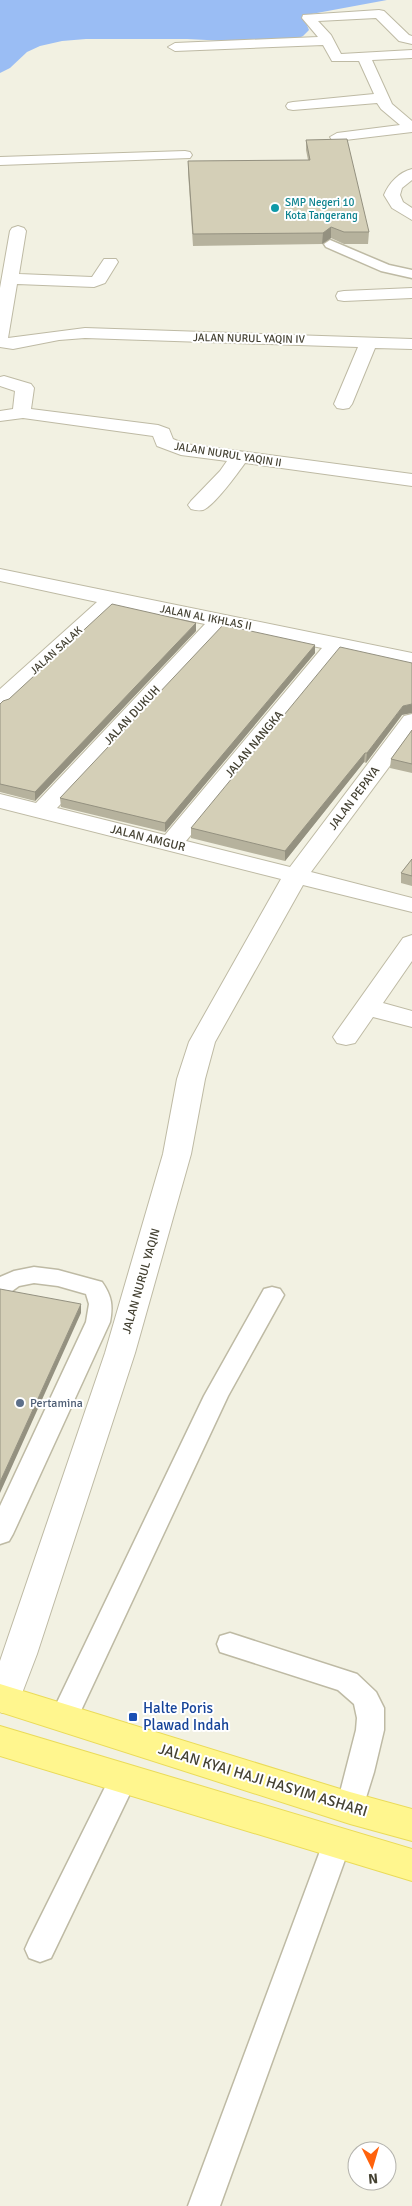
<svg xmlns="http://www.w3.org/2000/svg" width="412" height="2206" font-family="Signika,sans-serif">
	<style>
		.water { fill: #9abdf4 }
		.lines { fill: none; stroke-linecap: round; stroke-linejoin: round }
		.lane-casing { stroke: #bebaa4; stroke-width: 3 }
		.street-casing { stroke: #bebaa4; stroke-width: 2 }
		.primary-casing { stroke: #eadb59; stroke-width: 2 }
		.lane { fill: #fff; fill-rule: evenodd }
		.street { fill: #fff; fill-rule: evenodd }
		.primary { fill: #fff68e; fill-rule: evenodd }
		.wall { fill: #b6b29d }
		.shaded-wall { fill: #949180 }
		.building { fill: #d4cfb7; stroke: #949180 }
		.culture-dot { fill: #0f9aa8; stroke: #fff; stroke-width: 2 }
		.service-dot { fill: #5c6f8a; stroke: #fff; stroke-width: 2 }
		.transit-dot { fill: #1a4fb4; stroke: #fff; stroke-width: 2 }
		.labels { text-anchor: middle; stroke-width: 4; stroke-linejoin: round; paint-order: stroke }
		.far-culture-label { font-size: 11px; fill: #0d838f; stroke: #fff; text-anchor: start }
		.far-street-label { font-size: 11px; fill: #444132; stroke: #fff }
		.street-label { font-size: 12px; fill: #444132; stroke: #fff }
		.service-label { font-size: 12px; fill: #4e5e75; stroke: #fff; text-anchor: start }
		.near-transit-label { font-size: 15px; fill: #164399; stroke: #fff; text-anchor: start }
		.near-street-label { font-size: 15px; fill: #444132; stroke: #fff }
	</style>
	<rect width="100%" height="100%" fill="#f2f1e2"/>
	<path class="water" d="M0 0H387L306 15 304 18 309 30 303 36 295 40 246 42 187 39H86L62 41 40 46 27 52 10 68 0 73Z"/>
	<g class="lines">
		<g class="lane-casing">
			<path id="lane" d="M330 240 389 265 412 270V278L381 271 326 247 324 244Z
				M34 1267 58 1270 102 1282C112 1296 113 1306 110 1322L13 1534 9 1541 0 1544V1506L86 1322 89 1304 86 1294 58 1286 34 1283 19 1286 8 1294 0 1296V1277L14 1271Z
				M272 1287 280 1289 284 1295 228 1396 78 1717 74 1725 64 1728 54 1725 50 1717 204 1396 264 1289Z
				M230 1633 357 1674 376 1692 384 1708V1730L374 1772 360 1817 350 1820 340 1817 336 1808 356 1730 357 1718 354 1704 338 1690 220 1652 217 1644 220 1636Z
				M123 1767 133 1771 137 1779 51 1958 40 1962 29 1958 25 1949 29 1940 113 1771Z
				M337 1831 347 1834 351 1843 220 2206H188L323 1843 327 1834Z"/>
		</g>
		<g class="street-casing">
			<path id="street" d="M379 10 384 11 409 35 412 36V44L399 41 376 18 318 21 331 35 341 54 412 50V58L372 60 392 104 412 121V132L337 141 332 140 330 137 337 133 400 125 381 109 377 103 293 110 288 109 286 106 288 103 293 102 374 94 359 61H332L323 45 175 51 168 47 175 43 318 37 302 18 303 15Z
				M185 151 190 152 192 155 190 158 0 165V157Z
				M412 169V180L402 188 400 195 403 202 412 208V220L392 208 384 195C389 183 399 172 412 169Z
				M18 226 24 228 26 231 19 274 92 277 104 259H116L118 262 105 283 94 287 17 284 8 338 85 328 412 339V349L375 348 352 404 349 408 343 409 337 408 334 404 358 347 85 338 59 340 13 349 0 347V288L10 231 12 228Z
				M412 288V298L344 301 338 300 336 296 338 292 344 291Z
				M4 376 31 384 34 388 31 409 158 425 169 429 173 439 185 444 412 474V486L245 463C237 474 214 506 203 510 198 511 195 510 191 509L188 505 191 501 220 471 227 461 181 455 157 446 153 436 23 418 0 421V411L13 409 15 391 0 386V377Z
				M0 569 412 653V665L341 651 186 841 290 867 404 716 412 714V736L311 872 412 898V912L303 885 215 1042 205 1079 191 1154 135 1353 37 1654 16 1709 3 1713 0 1712V1661L105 1353 163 1154 177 1079 189 1042 281 879 0 808V794L36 803 205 624 116 606 8 706 0 708V689L97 602 0 581ZM225 628 322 648 165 835 57 808Z
				M412 935V961L383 1003 412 1011V1027L373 1017 355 1043 346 1045 337 1043 333 1037 337 1031 403 938Z"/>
		</g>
		<g class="primary-casing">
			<path id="primary" d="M0 1684 350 1792 412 1809V1841L350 1824 0 1712Z
				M0 1726 412 1849V1881L0 1756Z"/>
		</g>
		<use href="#lane" class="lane"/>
		<use href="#street" class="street"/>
		<use href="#primary" class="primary"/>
	</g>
	<path class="wall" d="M306 140 369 232 368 244H344L331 238 322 244 193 246 188 172V161L308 160 306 150Z
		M196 631 35 801 0 792V793V704L9 699Z
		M315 645V653L165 832 61 807 60 798Z
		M402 715 366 763 364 762 285 861 191 838V828Z
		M412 730V773L390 768 391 759Z
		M412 859V886L401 883V873Z"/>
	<path class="shaded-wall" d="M331 227V238L322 244 323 233Z
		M196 623V631L35 801V792Z
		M315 645V653L165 832V823Z
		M412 704V713L402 715 366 763 367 753 403 706Z
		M365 753 364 762 285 861V851Z
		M81 1304V1313L0 1493V1482Z"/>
	<path class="building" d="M347 139 369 232H344L331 227 323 233 193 234 188 161 310 160 306 140Z
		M112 604 196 623 35 792 0 784V704L3 701 9 699Z
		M223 625 315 645 165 823 60 798Z
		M340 647 412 663V704L403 706 367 753H365L285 851 191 828Z
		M412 730V764L391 759Z
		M412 859V876L401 873Z
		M0 1289 81 1304 0 1482Z"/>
	<circle class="culture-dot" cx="275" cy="208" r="5"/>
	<circle class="service-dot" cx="20" cy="1403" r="5"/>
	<rect class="transit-dot" x="128" y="1712" width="10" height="10" rx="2.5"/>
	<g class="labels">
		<g class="far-culture-label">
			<text x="285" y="206">SMP Negeri 10<tspan x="285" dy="13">Kota Tangerang</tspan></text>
		</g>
		<g class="far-street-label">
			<text transform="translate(249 338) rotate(1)" y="4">JALAN NURUL YAQIN IV</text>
			<text transform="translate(228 454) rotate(9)" y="4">JALAN NURUL YAQIN II</text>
			<text transform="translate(206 617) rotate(11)" y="4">JALAN AL IKHLAS II</text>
			<text transform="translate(56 650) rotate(-42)" y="4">JALAN SALAK</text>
		</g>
		<g class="street-label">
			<text transform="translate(132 715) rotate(-47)" y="4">JALAN DUKUH</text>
			<text transform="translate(254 744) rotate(-50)" y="4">JALAN NANGKA</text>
			<text transform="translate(354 798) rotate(-53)" y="4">JALAN PEPAYA</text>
			<text transform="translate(148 838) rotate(14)" y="4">JALAN AMGUR</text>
			<text transform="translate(141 1281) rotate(-74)" y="4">JALAN NURUL YAQIN</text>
		</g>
		<g class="service-label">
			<text x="30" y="1407">Pertamina</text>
		</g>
		<g class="near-transit-label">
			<text x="143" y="1713">Halte Poris<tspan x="143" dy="17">Plawad Indah</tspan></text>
		</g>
		<g class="near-street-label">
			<text transform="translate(263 1780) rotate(17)" y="5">JALAN KYAI HAJI HASYIM ASHARI</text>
		</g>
	</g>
	<g transform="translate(372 2166) rotate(175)"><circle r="24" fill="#ffffff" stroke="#b4b3ad"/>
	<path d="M0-4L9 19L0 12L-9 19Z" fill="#ff620c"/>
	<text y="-8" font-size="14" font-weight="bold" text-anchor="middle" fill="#444132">N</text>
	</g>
</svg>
